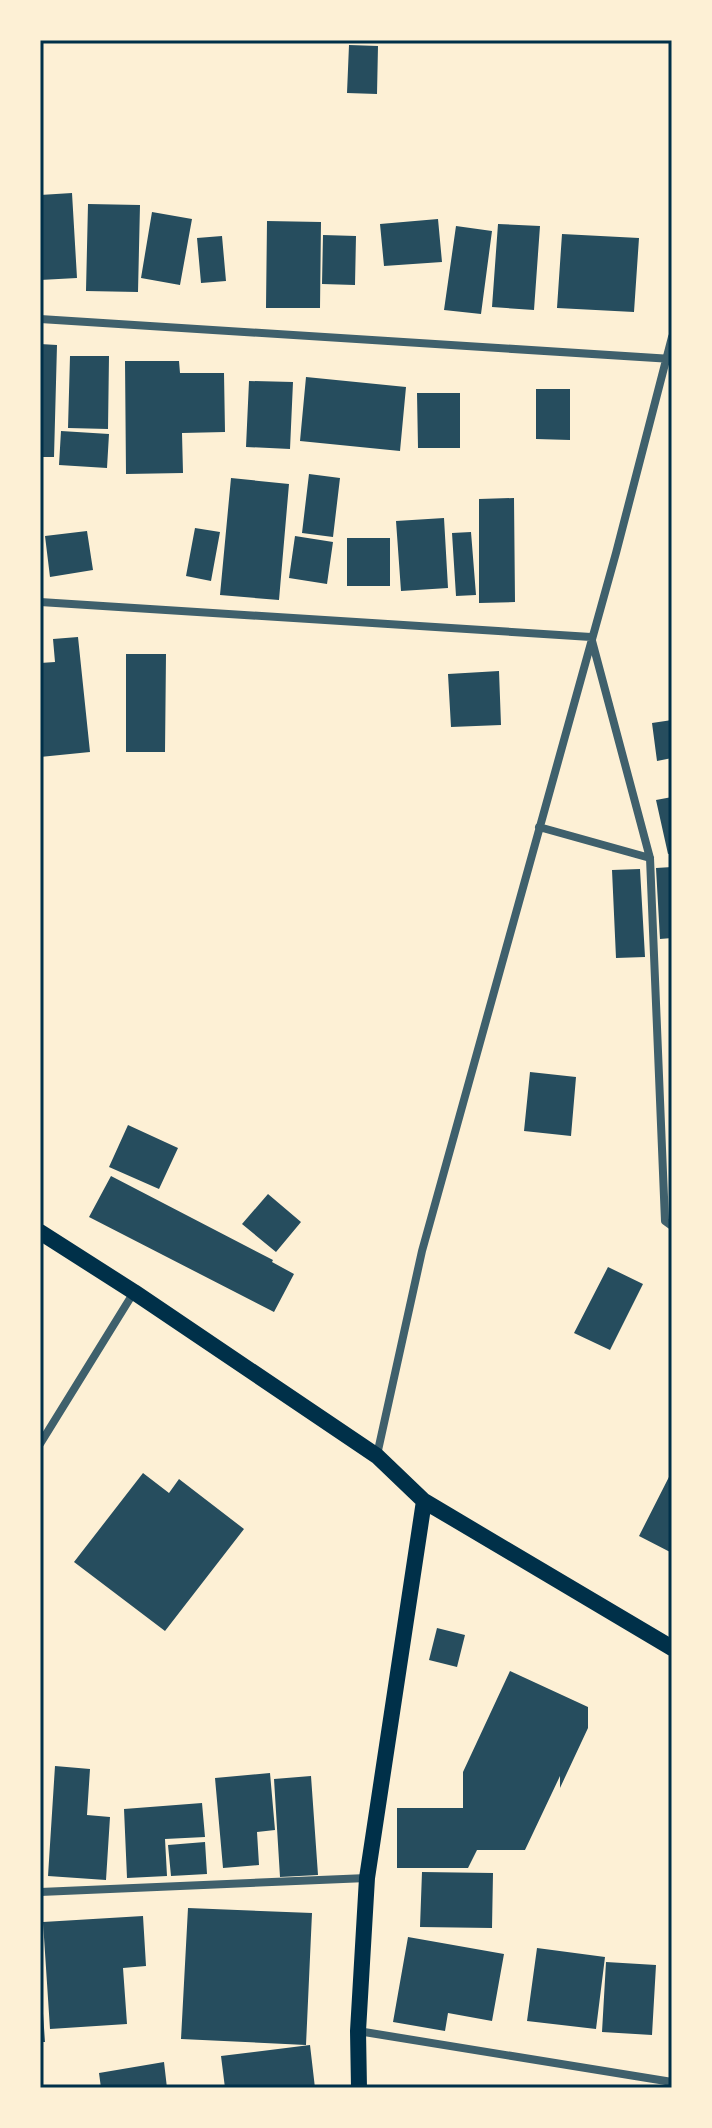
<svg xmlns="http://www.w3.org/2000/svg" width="712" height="2128" font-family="'Exo 2',sans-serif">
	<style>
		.building { fill: #264d5e }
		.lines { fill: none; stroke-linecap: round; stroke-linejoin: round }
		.minor { stroke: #3f606c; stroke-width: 8 }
		.secondary { stroke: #003049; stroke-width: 16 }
		.neatline { fill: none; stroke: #003049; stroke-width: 3 }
	</style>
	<rect width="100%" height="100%" fill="#fdf0d5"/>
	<path class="building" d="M349 45 378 46 377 94 347 93Z
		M72 193 77 278 40 280V195Z
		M88 204 140 205 138 292 86 291Z
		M152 212 192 219 180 285 141 278Z
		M438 219 442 262 384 266 380 224Z
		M267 221 321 222 320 308H266Z
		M498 224 540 226 534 310 492 307Z
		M456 226 492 231 481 314 444 310Z
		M562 234 639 238 634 312 557 308Z
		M323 235 356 236 355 285 322 284Z
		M222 236 226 281 201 283 197 238Z
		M40 344 57 345 54 457H40Z
		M70 356H109L108 429 68 428Z
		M125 361H179L180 373H224L225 432 182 433 183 473 126 474Z
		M306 377 406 387 400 451 300 441Z
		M249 381 293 382 290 449 246 447Z
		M536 389H570V440L536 439Z
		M417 393H460V448H418Z
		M61 431 109 434 107 468 59 465Z
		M309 474 340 478 333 537 302 533Z
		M231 478 289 484 279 600 220 595Z
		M514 498 515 602 479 603V499Z
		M444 518 448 588 401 591 396 521Z
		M195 528 220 532 211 581 186 576Z
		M87 531 93 570 50 577 45 536Z
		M471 532 476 595 456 596 452 533Z
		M295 536 333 542 327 584 289 578Z
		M347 538H390V586H347Z
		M78 637 90 752 40 757V663L55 662 53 639Z
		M126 654H166L165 752H126Z
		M499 671 501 725 451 727 448 674Z
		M672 720V758L657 761 652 723Z
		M672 797V853L668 854 656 800Z
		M672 867V938L660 939 656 868Z
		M640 869 645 957 616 958 612 870Z
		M530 1072 576 1077 571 1136 524 1131Z
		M128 1125 178 1148 159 1189 109 1167Z
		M111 1176 273 1260 272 1262 294 1274 274 1312 89 1217Z
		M268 1194 301 1222 276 1252 242 1224Z
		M608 1267 643 1284 610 1350 574 1333Z
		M672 1471V1553L639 1536Z
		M143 1473 169 1493 179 1479 244 1529 165 1631 74 1562Z
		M437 1628 465 1635 457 1667 429 1660Z
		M510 1671 588 1707V1728L560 1788V1776L525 1850H477L468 1868H397V1808H463V1772Z
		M55 1766 90 1769 87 1815 110 1817 106 1880 48 1876Z
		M270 1773 275 1830 257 1832 259 1865 223 1868 215 1778Z
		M311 1776 318 1875 280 1877 274 1779Z
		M202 1803 205 1837 165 1839 167 1876 127 1878 124 1809Z
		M205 1842 207 1874 171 1876 168 1845Z
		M422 1872 493 1873 492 1928 420 1927Z
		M188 1908 312 1913 306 2045 181 2039Z
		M143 1916 146 1966 123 1968 127 2024 50 2029 43 1922Z
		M408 1937 504 1954 492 2021 448 2013 445 2031 393 2022Z
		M537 1948 605 1957 596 2029 527 2021Z
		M606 1962 656 1965 652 2035 602 2032Z
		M40 1999H42L45 2042H40Z
		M310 2045 315 2088H225L221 2056Z
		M164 2062 167 2088H101L99 2073Z"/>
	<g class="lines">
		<path class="minor" d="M40 319 672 359
			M40 602 591 637 650 858 665 1221 672 1226
			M539 827 650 858
			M40 1444 134 1292
			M377 1455 422 1251 616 553 672 337
			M40 1892 367 1878
			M358 2031 672 2082"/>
		<path class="secondary" d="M40 1232 134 1292 377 1456 424 1501 672 1648
			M359 2088 358 2031 367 1878 424 1501"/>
	</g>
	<rect width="712" height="2128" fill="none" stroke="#fdf0d5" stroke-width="84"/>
	<rect x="42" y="42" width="628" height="2044" class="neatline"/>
</svg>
